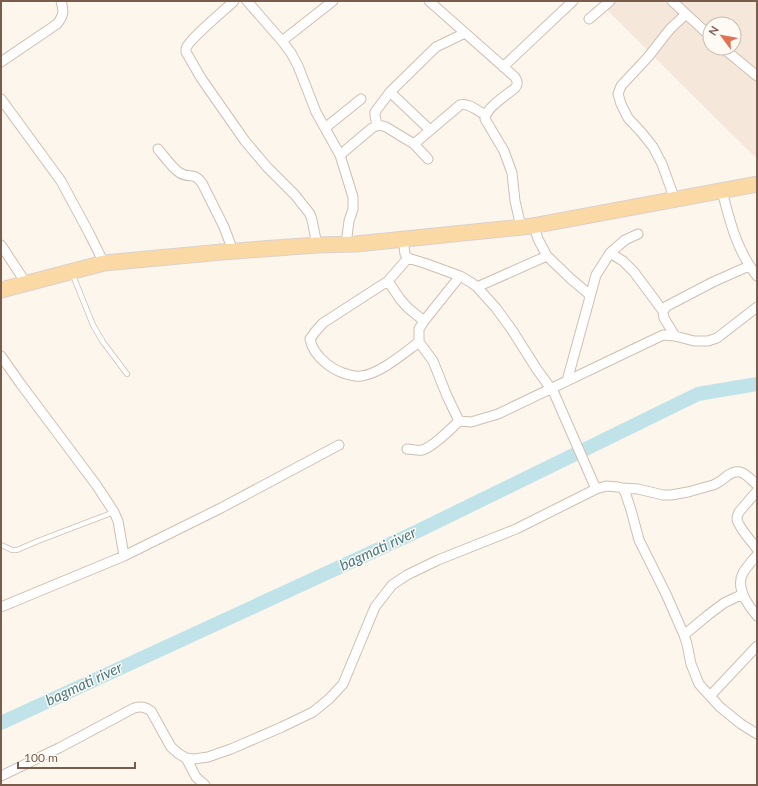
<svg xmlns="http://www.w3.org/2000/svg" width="758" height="786" font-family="Lato,sans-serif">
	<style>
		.residential { fill: #f5e8da; fill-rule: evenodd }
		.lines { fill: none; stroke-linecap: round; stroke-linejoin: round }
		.river { stroke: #bfe3e8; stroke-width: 14 }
		.service-casing { stroke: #d1beb0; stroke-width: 6 }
		.minor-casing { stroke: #d1beb0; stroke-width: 11 }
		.primary-casing { stroke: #dad1cd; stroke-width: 17 }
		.service { stroke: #fff; stroke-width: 4.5 }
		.minor { stroke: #fff; stroke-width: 9 }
		.primary { stroke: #fbd9a5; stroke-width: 15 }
		.labels { text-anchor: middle; stroke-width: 3; stroke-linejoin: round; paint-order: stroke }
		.water-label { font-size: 15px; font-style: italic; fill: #437c86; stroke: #fffaf3 }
	</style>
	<rect width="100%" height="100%" fill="#fdf6ec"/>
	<path class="residential" d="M599 1H757V159L600 3ZM710 24H734V48H710Z"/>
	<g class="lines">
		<path class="river" d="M1 723 418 531 698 394 757 384"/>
		<g class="service-casing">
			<path id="service" d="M72 273 93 325 103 342 127 374
				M1 545 12 550H17L38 541 114 512"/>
		</g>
		<g class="minor-casing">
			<path id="minor" d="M234 1C226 9 187 41 186 49 186 50 186 51 186 52L201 78 245 141 267 167 295 195 310 214 312 220 317 245
				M247 1 282 41 291 53 298 66 316 112 340 155 353 197V209L349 221 346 244
				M429 1 515 77C518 82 518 84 515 88 506 96 486 107 485 119L504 151 512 173 515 201 521 227
				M672 1 710 36
				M589 19 610 1
				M282 41 333 1
				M723 48 757 76
				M1 62 57 24C64 15 64 11 61 1
				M503 67 573 1
				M390 92 430 130
				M1 99 61 181 89 233 104 263
				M377 125 375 116V112L390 92 436 47 465 33
				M325 128 361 99
				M414 144 460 105C468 102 478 111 485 115
				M158 149C164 156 172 168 180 173 190 179 193 171 202 183L224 227 233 251
				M340 155 372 128C377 125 380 125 386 127L414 144 428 159
				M722 191C730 222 737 251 757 276
				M675 200 662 164 653 147 642 133 628 118 621 104 618 94 621 86 648 57 670 29 686 14
				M534 226 538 239 547 256 571 279 590 295
				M403 239 405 254 408 258 427 264 460 276 472 283 477 287 496 308 512 330 536 368 554 393 596 489
				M1 245 26 283
				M610 253 623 261 634 272 663 311
				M408 258 388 281 323 323 315 332 310 339C312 350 318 357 327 364 332 368 337 371 343 373 349 375 355 377 361 376 380 374 404 353 419 342
				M460 276 424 321 419 329V342L433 361 447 396 459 421 471 422 498 414 663 335 675 336 694 341H708L717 338 757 307
				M388 281 400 299 408 308 424 321
				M477 287 547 256
				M675 336 664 318 663 311 667 306 713 282 749 266
				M1 356 20 383 97 486 114 512 118 521 124 556
				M567 381 596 275 610 253 625 240 638 234
				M407 449C412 449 417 451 422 450 431 448 452 428 459 421
				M622 488 638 489 663 495H671L688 492 713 485C719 483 722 480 727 476 741 466 747 476 757 485
				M757 491 739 512C738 515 737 516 737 519 738 527 752 542 757 549
				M757 555C753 560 747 566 743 573 735 588 748 605 757 616
				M1 607 124 556 221 508 339 445
				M684 635 708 615 724 603 743 594
				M710 696 757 646
				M186 758 196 777 205 785
				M1 776 59 748 134 708C142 706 145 707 151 711L171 747 179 754 186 758 194 759 208 757 231 749 282 727 313 712 329 699 343 684 375 607 392 585 407 575 438 560 516 529 596 489 606 486 618 487 622 488 625 492 631 510 639 540 666 594 684 635 687 644 691 664 699 684 720 707 741 724 757 734"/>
		</g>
		<g class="primary-casing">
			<path id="primary" d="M1 290 104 263 222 252 317 245 356 244 532 226 757 184"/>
		</g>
		<use href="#service" class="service"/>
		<use href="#minor" class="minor"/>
		<use href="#primary" class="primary"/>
	</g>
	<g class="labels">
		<g class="water-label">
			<text transform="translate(378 549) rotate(-25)" y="5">bagmati river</text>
			<text transform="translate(84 684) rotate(-25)" y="5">bagmati river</text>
		</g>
	</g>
	<rect width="758" height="786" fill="none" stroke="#7a5c4d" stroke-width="4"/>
	<g transform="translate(722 36) rotate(302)"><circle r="19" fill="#fffaf3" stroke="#cabbb1"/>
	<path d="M0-3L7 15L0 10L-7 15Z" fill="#e76f51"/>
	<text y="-6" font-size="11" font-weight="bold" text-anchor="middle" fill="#7a5c4d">N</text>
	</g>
	<path d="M18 762v6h117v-6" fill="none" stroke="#7a5c4d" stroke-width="2"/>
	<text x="24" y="762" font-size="12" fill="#7a5c4d" stroke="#fffaf3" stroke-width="3" paint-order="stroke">100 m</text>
</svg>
